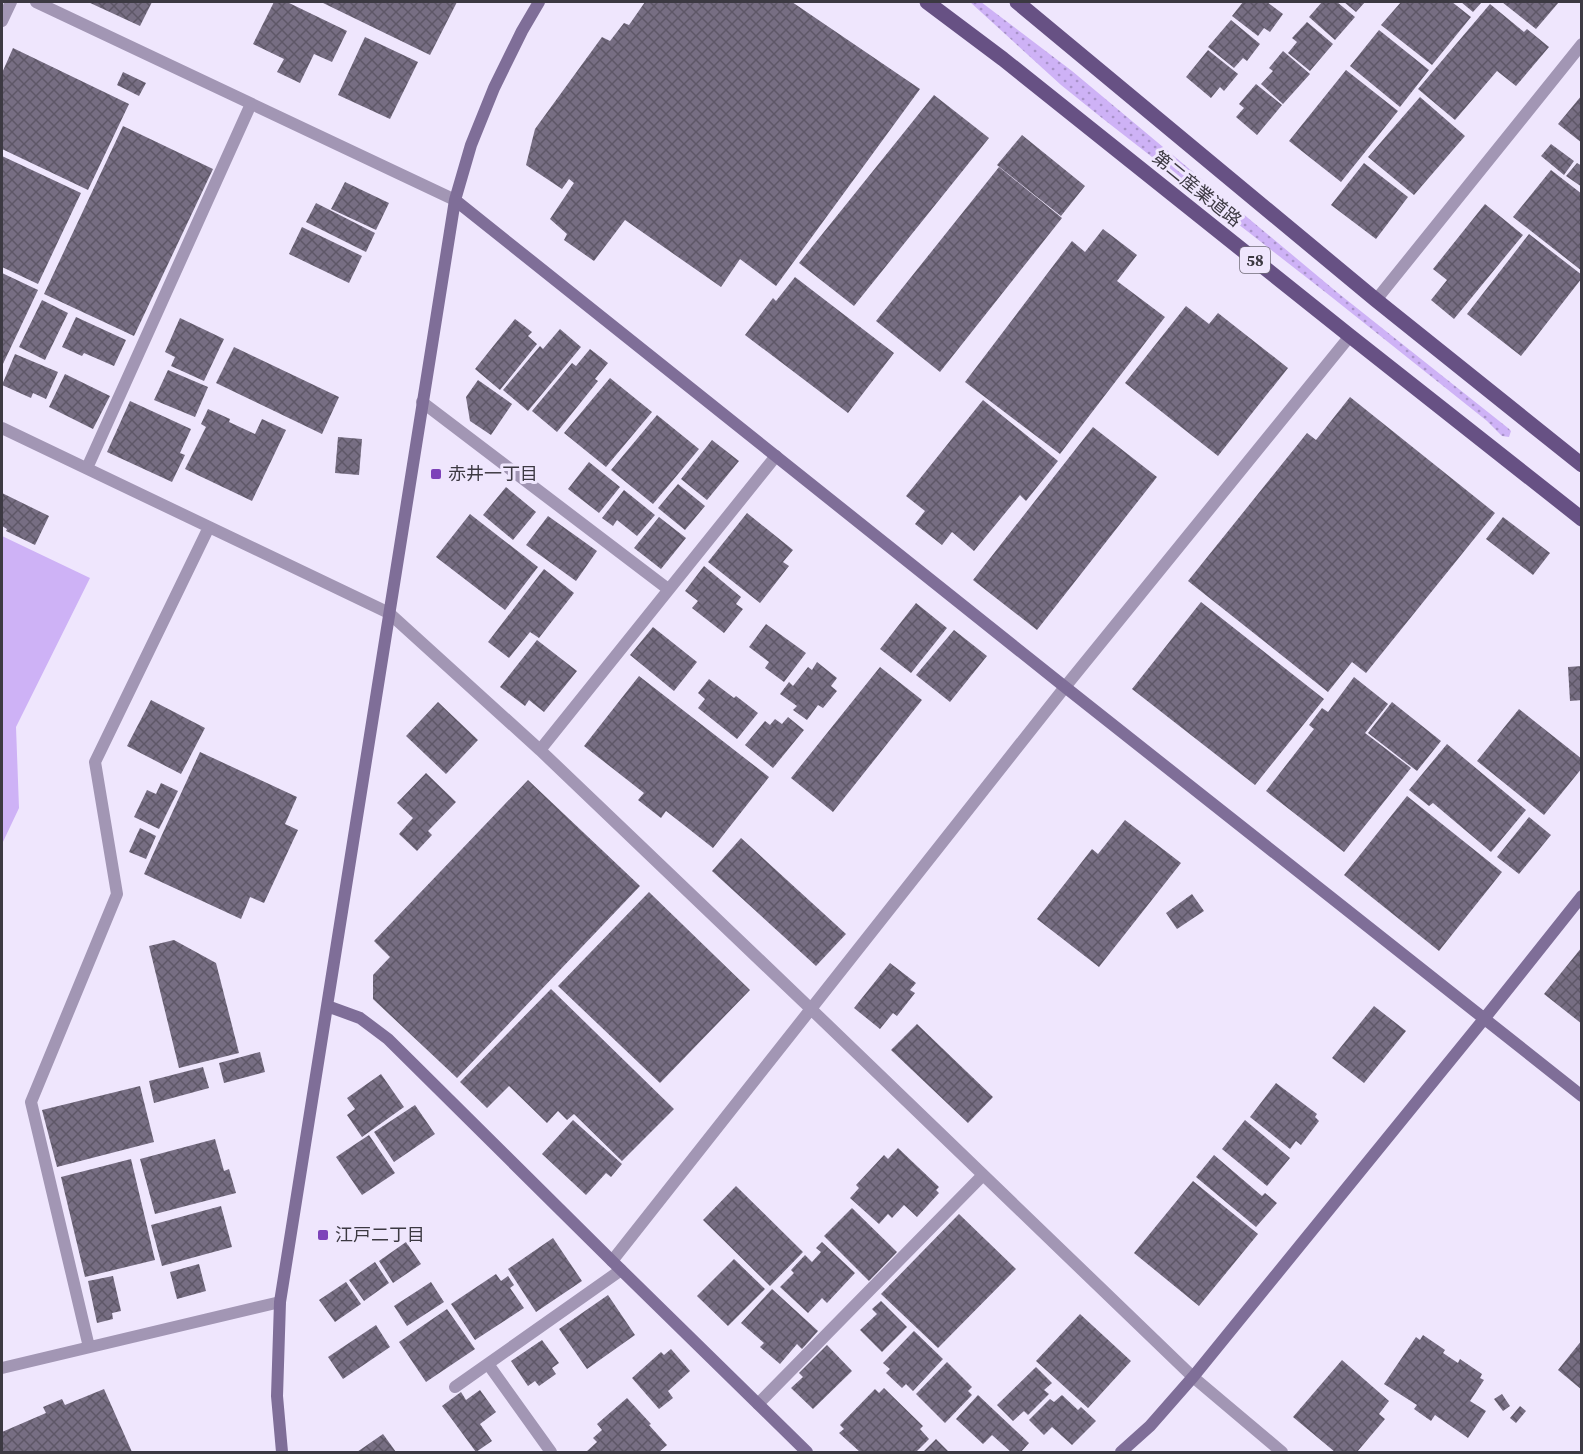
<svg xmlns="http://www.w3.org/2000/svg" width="1583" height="1454" font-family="'Source Serif 4','Noto Sans JP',serif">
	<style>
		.grass { fill: url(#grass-dots) }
		.park { fill: #ceb2f6 }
		.building { fill: url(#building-cross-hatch) }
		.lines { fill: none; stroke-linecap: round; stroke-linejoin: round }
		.lane { stroke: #a296b4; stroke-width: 12 }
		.street { stroke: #a296b4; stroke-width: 12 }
		.secondary { stroke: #7f6e98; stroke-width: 12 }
		.primary { stroke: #675184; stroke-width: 15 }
		.poi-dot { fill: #7d43b9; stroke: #efe6fd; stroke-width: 2 }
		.labels { text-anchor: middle; stroke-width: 6; stroke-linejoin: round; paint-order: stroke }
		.shield { fill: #efe6fd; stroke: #726d7a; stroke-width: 1.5 }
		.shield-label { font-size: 16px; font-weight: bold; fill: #3c3942 }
		.street-label { font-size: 18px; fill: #3c3942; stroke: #efe6fd }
		.poi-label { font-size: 18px; fill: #3c3942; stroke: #efe6fd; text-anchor: start }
	</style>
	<defs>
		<pattern id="grass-dots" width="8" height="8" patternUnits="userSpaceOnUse" patternTransform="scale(1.5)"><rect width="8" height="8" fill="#ceb2f6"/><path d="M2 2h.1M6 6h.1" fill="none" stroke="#a892c9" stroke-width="1.8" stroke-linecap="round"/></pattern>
		<pattern id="building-cross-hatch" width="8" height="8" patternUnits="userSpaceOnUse" patternTransform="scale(1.5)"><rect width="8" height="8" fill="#776e83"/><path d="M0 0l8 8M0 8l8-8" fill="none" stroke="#5e5767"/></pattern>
	</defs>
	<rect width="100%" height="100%" fill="#efe6fd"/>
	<path class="grass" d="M970 2H981L1072 71 1338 293 1508 428 1511 431 1509 437 1502 436 1487 421 1329 295 1102 118 1061 85Z"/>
	<path class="park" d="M2 536 90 578 16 727 19 808 2 844Z"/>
	<path class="building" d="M88 2H152L140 26Z
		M274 2H287L347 31 332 62 314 54 300 83 277 72 284 59 253 44Z
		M321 2H457L430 55Z
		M645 2H792L920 89 776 286 740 259 721 287 625 220 594 261 564 240 567 234 550 219 574 183 569 179 562 189 526 165 535 129 602 37 610 41 624 23 629 25Z
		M1243 2H1267L1283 14 1270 32 1264 28 1258 36 1232 16Z
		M1322 2H1337L1355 17 1335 40 1309 17Z
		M1344 2H1365L1356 12Z
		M1401 2H1452L1471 17 1432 65 1381 25Z
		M1461 2H1482L1473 12Z
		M1502 2H1559L1536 29Z
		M1490 4 1524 32 1527 29 1549 47 1516 86 1497 71 1455 120 1418 89Z
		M1231 20 1260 44 1247 61 1243 58 1234 68 1208 47Z
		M1307 22 1333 44 1310 71 1288 53 1297 42 1292 38Z
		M1379 30 1429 70 1400 107 1350 66Z
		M365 37 418 62 390 119 338 95Z
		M13 48 129 104 88 190 2 149V73Z
		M1208 50 1238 74 1224 91 1220 87 1211 98 1186 77Z
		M1283 51 1310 74 1283 104 1261 84 1273 71 1269 68Z
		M1346 70 1398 111 1341 182 1289 141Z
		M123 72 146 83 139 96 117 85Z
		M1256 84 1282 105 1257 135 1236 117 1244 108 1239 104Z
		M934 95 989 138 854 306 799 263Z
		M1582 95V143L1558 124Z
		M1420 97 1465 136 1414 195 1368 157Z
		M123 126 213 169 134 336 44 294Z
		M1022 135 1085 186 1061 216 997 165Z
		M1551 144 1574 161 1564 175 1541 156Z
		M2 156 81 193 38 284 2 267Z
		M1364 163 1408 197 1376 239 1331 205Z
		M1577 163 1582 166V187L1566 176Z
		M999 167 1062 218 940 372 876 321Z
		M1551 170 1582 194V271L1513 217Z
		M345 182 389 203 376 230 331 209Z
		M316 203 375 233 366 252 306 222Z
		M1485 204 1523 235 1454 319 1431 300 1447 280 1433 269Z
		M302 227 362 256 349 283 289 254Z
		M1103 229 1137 255 1117 281 1165 317 1060 454 965 382 1072 241 1085 252Z
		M1529 234 1582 275V278L1521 356 1467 314Z
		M2 273 38 290 2 366Z
		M795 277 894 353 848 413 745 335 773 298 776 301Z
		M42 300 68 313 45 360 19 347Z
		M1186 306 1209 324 1218 313 1288 368 1218 456 1125 383Z
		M76 317 126 340 114 366 84 353 82 356 62 347Z
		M180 318 224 339 204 381 171 366 175 357 165 352Z
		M515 319 532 332 528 336 537 344 500 390 475 369Z
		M560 329 581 347 528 411 503 390 540 346 543 349Z
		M234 347 339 397 322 434 216 383Z
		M590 349 608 363 595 379 598 381 557 432 532 411 572 363 576 366Z
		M15 354 58 372 46 399 33 393 31 398 2 385Z
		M168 370 208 387 195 417 154 400Z
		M65 374 110 396 93 429 49 407Z
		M610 378 652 412 606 467 564 433Z
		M478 380 512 404 491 435 470 421 466 397Z
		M1350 397 1495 513 1366 673 1352 662 1328 692 1188 581 1307 433 1316 440Z
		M983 400 1058 461 1026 501 1020 495 974 551 952 532 942 545 915 524 925 511 906 496Z
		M130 401 191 429 180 453 185 455 172 482 107 452Z
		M208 409 230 419 229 422 255 434 262 419 286 430 252 501 185 469 206 427 201 424Z
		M657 415 699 449 653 504 611 470Z
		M1093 427 1157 477 1037 630 973 580Z
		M338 437 362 439 359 475 335 473Z
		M712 440 739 461 707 500 681 479Z
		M589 462 620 487 599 513 568 489Z
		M678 484 705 506 685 530 658 508Z
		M506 487 536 512 513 540 483 515Z
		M624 490 655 515 637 536 617 520 613 526 602 518Z
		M2 493 49 516 35 545 6 531 7 529 2 526Z
		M747 513 793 550 783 562 789 566 760 603 708 562Z
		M470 514 538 567 505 610 436 557Z
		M548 516 597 551 576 581 526 545Z
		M659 517 686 538 661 569 634 548Z
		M1503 517 1550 553 1533 575 1486 539Z
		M704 566 741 597 736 604 743 609 724 633 692 608 698 601 685 591Z
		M544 569 574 593 539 638 530 632 509 658 488 642Z
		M1201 602 1324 699 1255 785 1132 689Z
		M916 603 947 628 911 673 880 649Z
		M766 624 806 653 784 682 765 668 769 662 749 647Z
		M653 627 697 662 674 691 630 655Z
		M954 630 987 656 950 702 916 675Z
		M537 640 577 671 544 712 529 700 525 706 500 687Z
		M817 662 837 678 831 686 837 691 823 708 818 705 807 720 793 710 797 706 780 694 789 682 793 686 808 667 812 670Z
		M1582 666V700L1570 701 1568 667Z
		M880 667 922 700 833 812 791 778Z
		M639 676 769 777 713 848 666 811 661 818 638 800 644 793 584 746Z
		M1354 677 1388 704 1365 733 1411 768 1344 852 1266 791 1314 729 1309 725 1322 708 1328 712Z
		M709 679 734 698 736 696 758 713 737 739 698 708 705 699 698 693Z
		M151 700 205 728 181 774 127 746Z
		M438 702 478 740 446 774 406 736Z
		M1392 702 1441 741 1417 771 1368 733Z
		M1519 709 1582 759V768L1544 815 1477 761Z
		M788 717 804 730 773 768 745 745 765 721 770 725 775 719 782 724Z
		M1447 744 1526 810 1491 852 1433 803 1429 806 1409 790Z
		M200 752 297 797 285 824 298 830 264 903 250 897 241 919 144 874Z
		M426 773 456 802 428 831 432 835 417 851 399 834 413 818 397 803Z
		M528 780 640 886 457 1078 373 999V975L390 957 374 941Z
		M161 783 178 791 159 829 134 817 147 790 156 794Z
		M1407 796 1502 872 1439 951 1344 875Z
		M1529 817 1551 835 1519 874 1497 857Z
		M1125 820 1181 863 1099 967 1037 919 1092 849 1098 854Z
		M140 828 156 836 146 859 129 852Z
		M741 838 846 934 816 966 712 871Z
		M649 892 750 990 660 1083 558 986Z
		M1192 894 1204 911 1177 929 1166 913Z
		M174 940 216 963 239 1053 179 1068 149 946Z
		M1582 947V1024L1544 994Z
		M890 963 916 983 910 990 915 993 897 1016 893 1013 880 1029 854 1008Z
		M551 989 674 1109 622 1161 574 1114 567 1120 558 1111 547 1123 509 1086 487 1108 460 1082Z
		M1374 1006 1406 1031 1364 1083 1332 1058Z
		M917 1024 993 1097 968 1123 891 1050Z
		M260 1052 265 1072 224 1083 219 1063Z
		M203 1067 209 1088 154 1103 149 1081Z
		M381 1074 404 1107 362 1137 347 1115 355 1109 347 1098Z
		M1276 1083 1317 1114 1315 1117 1319 1121 1301 1145 1296 1141 1290 1149 1250 1117Z
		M140 1086 154 1142 57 1167 42 1110Z
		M415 1105 435 1134 394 1162 374 1132Z
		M573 1120 622 1164 611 1177 606 1173 586 1195 542 1154Z
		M1245 1120 1290 1158 1267 1186 1222 1149Z
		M369 1135 395 1173 362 1195 336 1157Z
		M215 1139 224 1171 229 1169 236 1193 155 1214 140 1159Z
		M898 1148 939 1187 936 1190 939 1193 917 1217 904 1205 892 1218 888 1214 879 1224 850 1198 859 1188 856 1185 884 1155 888 1159Z
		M1214 1155 1262 1196 1265 1193 1277 1203 1256 1227 1196 1177Z
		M131 1159 155 1260 85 1277 61 1177Z
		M1193 1181 1258 1234 1199 1306 1134 1253Z
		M736 1186 803 1252 770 1286 703 1220Z
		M221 1206 232 1247 162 1266 151 1225Z
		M852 1208 897 1252 869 1281 824 1236Z
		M959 1214 1016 1269 938 1348 881 1294Z
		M553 1238 582 1281 536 1312 508 1269Z
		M406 1242 421 1264 393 1283 379 1261Z
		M822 1242 855 1273 827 1303 822 1298 808 1313 780 1287 794 1273 791 1270 805 1255 812 1262 821 1252 816 1248Z
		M734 1259 765 1289 728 1326 697 1296Z
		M375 1262 389 1283 364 1301 349 1280Z
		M199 1264 206 1291 177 1299 170 1272Z
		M496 1274 501 1281 508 1276 514 1285 510 1288 524 1308 475 1340 451 1304Z
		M113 1276 121 1311 112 1313 113 1319 97 1323 88 1281Z
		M346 1282 361 1304 335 1322 319 1300Z
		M431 1282 444 1302 407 1326 394 1306Z
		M772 1289 818 1331 802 1349 797 1344 780 1364 760 1347 764 1343 741 1323Z
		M608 1295 635 1335 587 1369 559 1329Z
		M881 1301 907 1327 882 1352 860 1330 877 1314 872 1309Z
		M447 1309 475 1349 426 1382 399 1342Z
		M1080 1314 1131 1361 1088 1408 1036 1361Z
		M376 1325 390 1347 343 1379 328 1357Z
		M914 1331 943 1359 913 1391 906 1384 902 1388 886 1373 890 1369 883 1363Z
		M1423 1335 1445 1350 1443 1353 1458 1363 1460 1359 1482 1374 1480 1378 1484 1380 1470 1401 1486 1411 1468 1438 1435 1415 1431 1421 1414 1409 1417 1405 1384 1384 1416 1337 1420 1340Z
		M542 1340 559 1363 552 1368 556 1374 539 1386 535 1381 528 1386 511 1361Z
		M1582 1340V1390L1558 1370Z
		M827 1345 852 1371 813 1409 791 1388 803 1377 799 1373Z
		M671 1349 690 1371 668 1391 673 1398 659 1409 632 1378 661 1352 664 1355Z
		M1342 1360 1389 1401 1379 1414 1385 1419 1357 1452H1335L1293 1417Z
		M947 1362 972 1387 968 1391 972 1395 945 1423 916 1394Z
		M1036 1367 1052 1383 1044 1390 1049 1394 1028 1415 1024 1411 1013 1421 997 1405Z
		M884 1388 923 1426 920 1429 929 1439 916 1452H860L839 1433 844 1429 840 1425 875 1389 879 1393Z
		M104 1389 132 1452H2V1432L46 1413 43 1407 62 1399 65 1405Z
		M480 1390 496 1412 480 1424 492 1441 476 1452 442 1406 461 1392 466 1400Z
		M1502 1394 1510 1406 1503 1411 1494 1399Z
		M978 1395 1029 1443 1021 1452H1011L992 1435 983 1444 956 1419Z
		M1062 1395 1078 1410 1081 1407 1096 1421 1072 1445 1052 1427 1044 1435 1029 1420 1050 1399 1054 1402Z
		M627 1398 651 1424 649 1425 667 1445 659 1452H586L597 1442 593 1438 602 1430 597 1424Z
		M1520 1406 1526 1411 1516 1423 1510 1418Z
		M383 1434 396 1452H357Z
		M936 1439 949 1452H923Z"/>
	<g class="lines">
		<path class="lane" d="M488 1364 551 1452
			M455 1387 621 1270"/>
		<path class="street" d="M36 2 455 200
			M2 21 11 2
			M1376 300 1582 44
			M422 402 668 589
			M2 428 389 613 540 750 811 1009 1193 1377 1282 1452
			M87 468 251 104
			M540 750 776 456
			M612 1261 1065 687 1350 336
			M89 1347 31 1102 117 894 95 762 209 527
			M2 1368 280 1302
			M758 1404 983 1175"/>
		<path class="secondary" d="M455 200 1065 687 1582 1096
			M327 1006 360 1018 388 1039 612 1261 807 1452
			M282 1452 277 1396 280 1302 455 200 471 145 494 88 522 31 539 2
			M1121 1452 1150 1426 1193 1377 1484 1019 1582 896"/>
		<path class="primary" d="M927 2 1003 59 1350 336 1582 519
			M1017 2 1376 300 1582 465"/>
	</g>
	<g class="poi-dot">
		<rect x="430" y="468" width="12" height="12" rx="3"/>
		<rect x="317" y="1229" width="12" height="12" rx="3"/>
	</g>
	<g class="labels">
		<rect class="shield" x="1240" y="247" width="30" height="26" rx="4.5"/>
		<g class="shield-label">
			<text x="1255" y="266">58</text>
		</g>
		<g class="street-label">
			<text transform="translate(1197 189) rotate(39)" y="6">第二産業道路</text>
		</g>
		<g class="poi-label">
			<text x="448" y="480">赤井一丁目</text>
			<text x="335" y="1241">江戸二丁目</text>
		</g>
	</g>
	<rect width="1583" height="1454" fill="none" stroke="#3c3942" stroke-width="6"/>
</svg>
